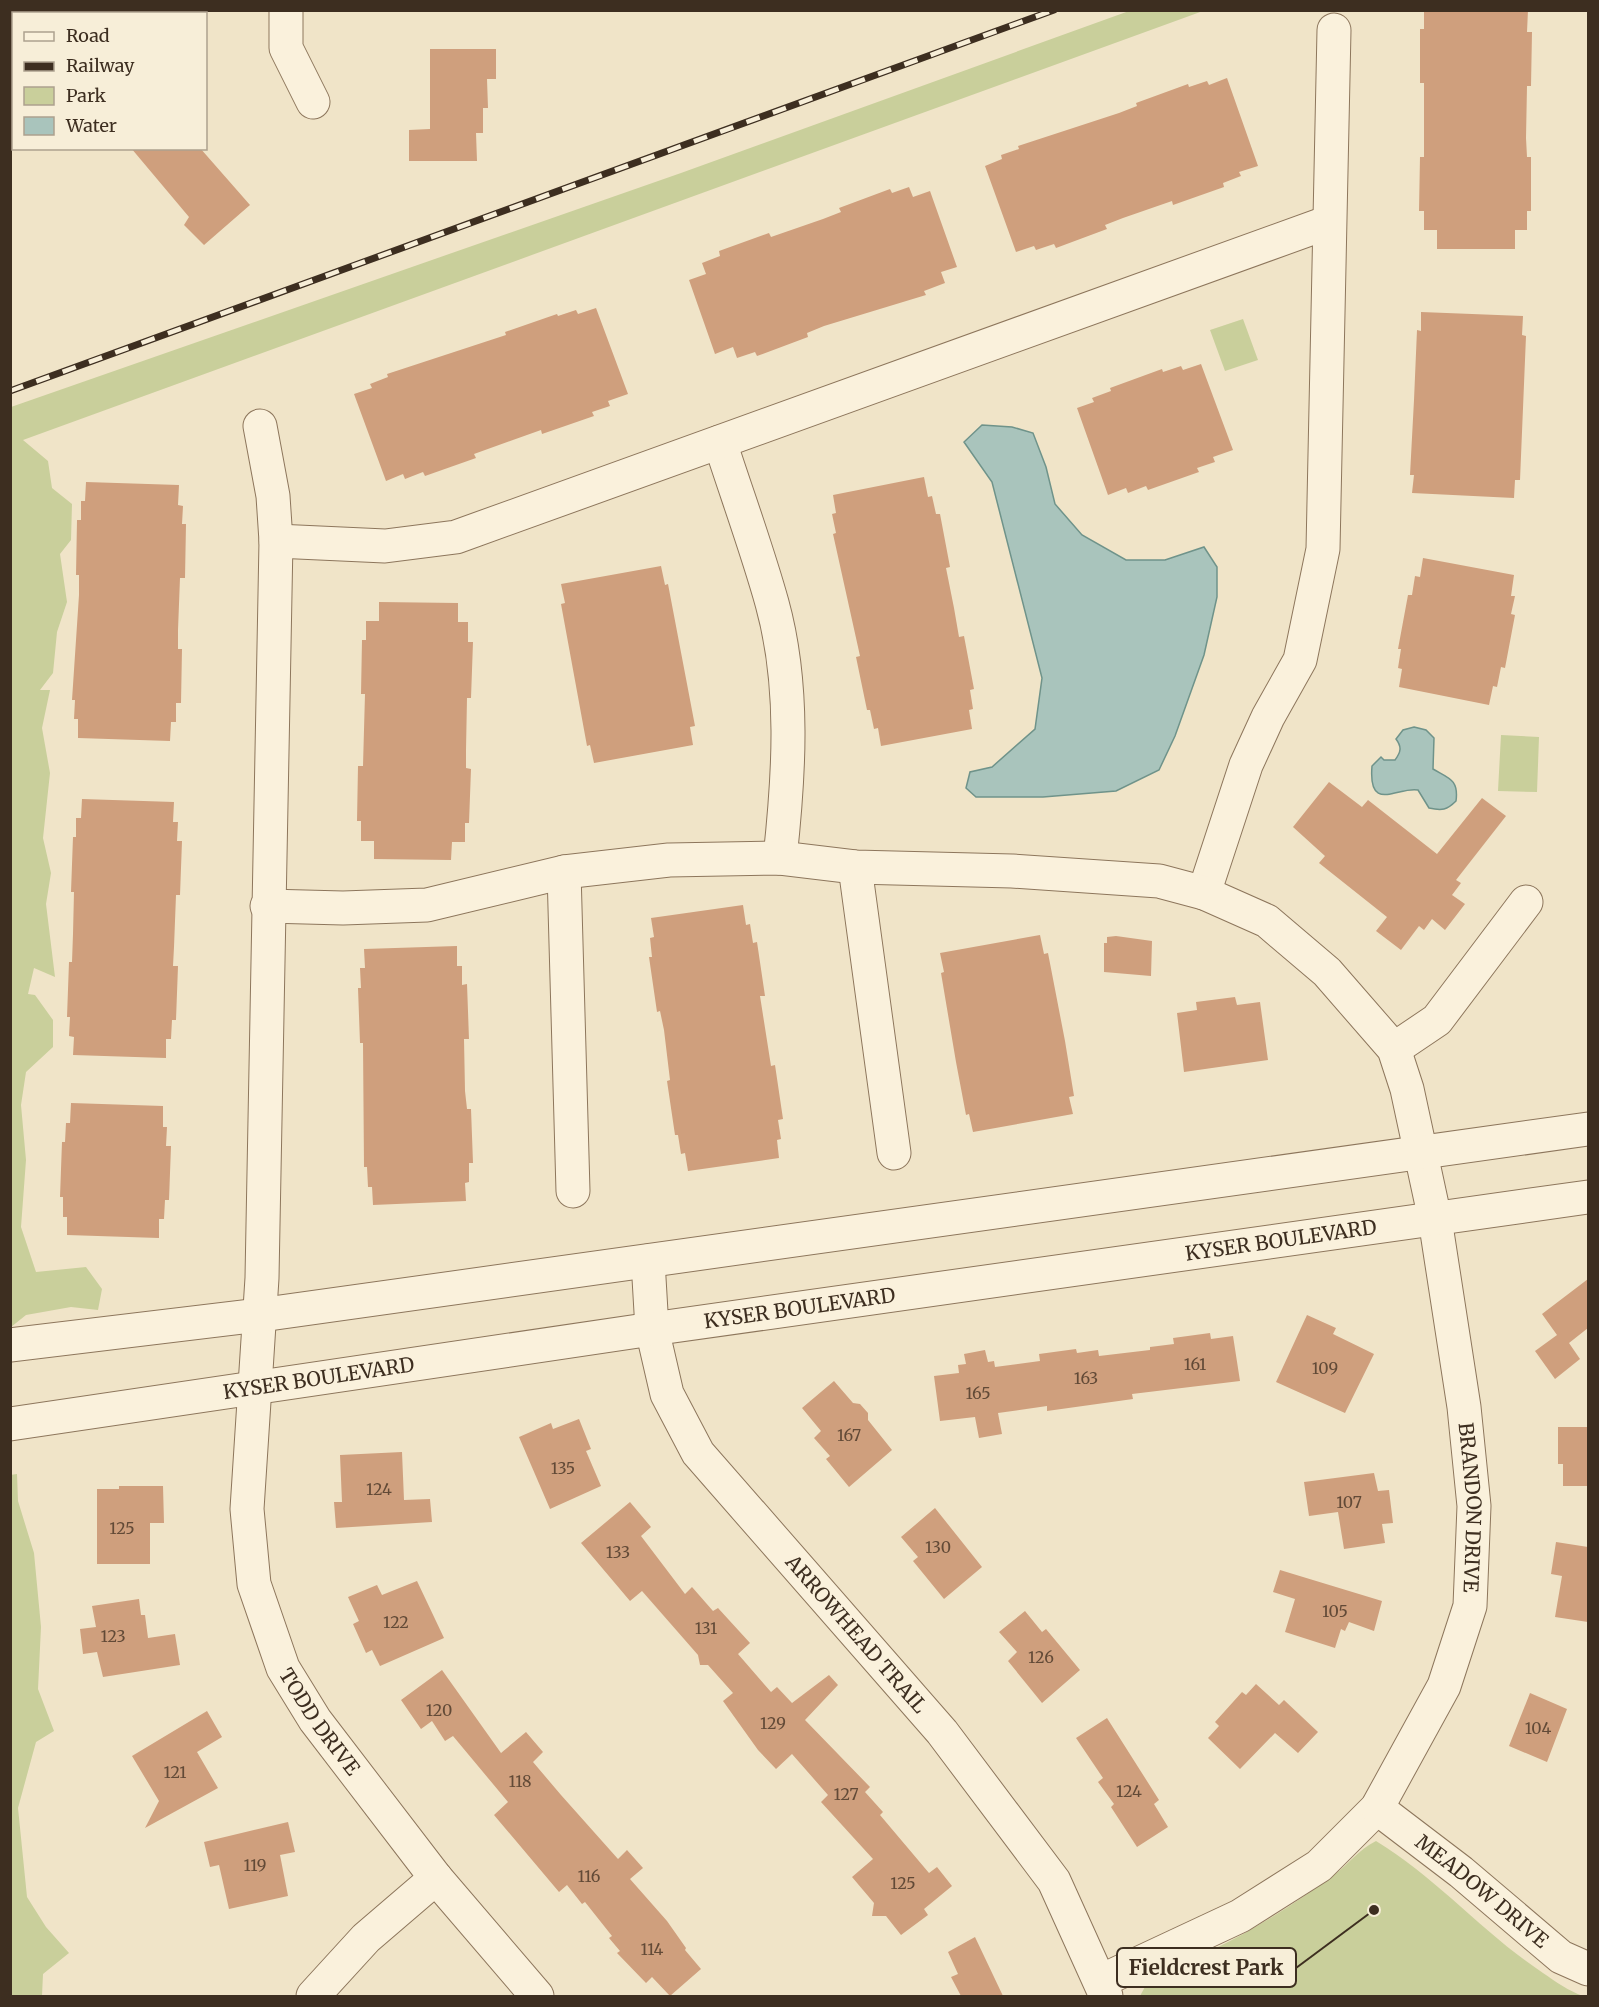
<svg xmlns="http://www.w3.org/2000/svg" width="1599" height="2007" font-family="Merriweather,serif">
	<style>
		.green { fill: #c9cf9b }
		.water { fill: #a9c4bc; stroke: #6f938a; stroke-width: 1.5 }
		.building { fill: #cf9f7d }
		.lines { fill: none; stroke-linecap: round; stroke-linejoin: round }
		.minor-casing { stroke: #8d765c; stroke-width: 35 }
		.minor { stroke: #faf1dc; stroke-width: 33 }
		.rail-casing { stroke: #3d2e20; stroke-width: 7 }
		.rail { stroke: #f7eed8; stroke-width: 4.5; stroke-dasharray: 14; stroke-linecap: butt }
		.labels { text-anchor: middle; stroke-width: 5; stroke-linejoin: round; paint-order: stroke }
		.number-label { font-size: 16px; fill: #624a37 }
		.street-label { font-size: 20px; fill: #3d2e20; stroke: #f7eed8 }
		.leader { fill: none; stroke: #3d2e20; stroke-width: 2 }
		.callout-dot { fill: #3d2e20; stroke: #f7eed8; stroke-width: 2 }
		.callout { fill: #f7eed8; stroke: #3d2e20; stroke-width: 2 }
		.callout-label { font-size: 21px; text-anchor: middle; font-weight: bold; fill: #3d2e20 }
	</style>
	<rect width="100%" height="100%" fill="#f0e4c8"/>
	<path class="green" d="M1129 11H1203L23 440 48 461 52 488 72 504 71 540 60 554 67 602 57 632 53 673 40 690H50L42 728 50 773 43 838 51 873 46 904 55 977 34 968 28 994 35 995 53 1020V1047L26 1072 21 1105 26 1160 21 1227 36 1272 86 1267 102 1289 98 1310 71 1307 26 1315 11 1327V407L681 173Z
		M1243 319 1258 360 1225 371 1210 330Z
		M1501 735 1539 737 1537 792 1498 791Z
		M17 1474 18 1501 34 1553 41 1627 38 1689 54 1731 36 1742 18 1808 27 1897 46 1927 69 1953 43 1974 42 1996H10V1475Z
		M1376 1841C1437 1878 1484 1934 1543 1973 1556 1982 1569 1991 1583 1996H1140L1152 1974C1218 1953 1278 1916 1334 1875 1350 1863 1357 1851 1376 1841Z"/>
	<path class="water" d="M982 425 1012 427 1033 433 1046 467 1055 504 1082 535 1126 560H1165L1204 547 1217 567V597L1204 655 1175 736 1159 770 1116 791 1043 797H976L966 788 970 772 992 767 1035 729 1042 678 992 482 964 442Z
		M1414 727 1426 730 1434 738 1433 769C1448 778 1459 779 1456 801 1447 810 1442 811 1429 808L1418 790C1398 786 1368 814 1372 766L1381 757 1384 760H1395C1401 752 1402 747 1396 739L1403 730Z"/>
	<path class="building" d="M1424 10H1528L1527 32H1532L1531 86H1527L1526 138 1527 157H1531V211H1527V230H1515V249H1437V230H1424V211H1419L1420 157H1424V83H1420V29H1424Z
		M430 49H496V79H487L488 108H483V133H476L477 161H409V130L430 129Z
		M1227 78 1258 166 1239 172 1241 176 1223 183 1224 187 1173 205 1172 201 1123 218 1105 225 1107 229 1056 248 1054 244 1036 250 1034 246 1016 252 985 166 1002 159 1001 155 1019 149 1018 146 1119 113 1137 106 1136 103 1188 84 1189 87 1207 81 1209 85Z
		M131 148H200L250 205 204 245 184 225 189 217Z
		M909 187 913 197 930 191 957 267 941 272 945 283 924 291 926 295 824 326 807 333 808 337 757 356 755 352 737 358 733 347 715 354 689 280 706 274 702 263 720 256 719 251 769 233 771 237 823 219 841 212 839 208 890 189 892 193Z
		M596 308 628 394 608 401 610 406 592 412 594 416 542 434 541 430 474 454 476 458 425 476 423 472 405 479 403 474 386 481 354 394 372 388 370 384 388 377 387 374 506 335 505 332 557 314 558 316 576 310 578 314Z
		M1421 312 1523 316 1522 335 1526 336 1520 480H1515L1514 498 1412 493 1414 475H1410L1414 400 1417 330 1421 331Z
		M1201 364 1233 450 1213 457 1215 462 1197 468 1199 472 1148 490 1146 486 1128 493 1126 488 1108 495 1077 408 1094 402 1092 398 1111 391 1110 388 1162 369 1163 372 1181 366 1183 370Z
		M924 477 928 497 932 496 936 514H940L950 567 946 568 954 608 959 637 964 636 974 689 970 690 973 709 969 710 972 729 881 746 878 728 874 729 870 710H867L856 657 860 656 833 534 836 533 832 514 836 513 833 495Z
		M86 482 179 485 178 505 183 506 182 524H186L185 578H180L178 630V649H182L181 703H176V722H171L170 741 78 738V719H74L75 700H72L79 595V575H76L77 520H81V501H85Z
		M1423 558 1514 575 1511 596H1515L1511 614 1515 615 1505 668 1501 667 1497 687 1493 686 1489 705 1399 687 1402 669 1398 668 1401 649H1398L1408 595H1412L1415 576 1420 577Z
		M661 566 665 585 668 584 695 726 690 727 693 745 594 763 590 745 587 746 561 604 565 603 561 584Z
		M379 602 458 603V622H468V642H473L471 698H467L466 750V768L471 769 469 823H465V842H452L451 860 374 859V841H361V821H357L358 766H363L365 694H361L362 640H366V621H379Z
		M1329 782 1362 807 1368 800 1437 854 1482 798 1506 816 1456 880 1461 883 1452 895 1465 904 1445 930 1432 919 1424 930 1419 926 1401 950 1376 931 1387 917 1319 863 1325 856 1293 827Z
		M82 799 174 802 173 822H178L177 841H182L180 895H176L174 947 173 966H178L176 1020H172L171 1039H166V1058L73 1055 74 1037 69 1036 70 1017H67L69 962H72L73 934 74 892H71L73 837H76V818H81Z
		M743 905 746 925 750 924 753 943 757 942 765 996H760L771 1066 775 1065 783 1119 778 1120 781 1139 777 1140 779 1158 688 1171 685 1153 681 1154 678 1135H675L667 1081 670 1080 664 1030 660 1011 657 1012 649 957H652L650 938 654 937 651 918Z
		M1040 935 1044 954 1048 953 1065 1041 1074 1096 1069 1097 1073 1114 973 1132 969 1114 966 1115 956 1062 941 973 944 972 940 953Z
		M1116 936 1152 941 1151 976 1104 972V943H1107V937Z
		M457 946V966H462V985L467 984 469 1039H464L465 1091 467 1109H471L473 1163H469V1182L465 1183 466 1201 373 1205 372 1187H368L367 1167H364L363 1043H360L358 988H361L360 968H365L364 949Z
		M1235 997 1237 1005 1260 1002 1268 1060 1184 1072 1177 1013 1197 1010 1196 1002Z
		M71 1103 163 1106V1127H167L166 1146H171L169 1200H165L164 1219H159V1238L67 1235V1217H63V1197H60L62 1142H65L66 1123H70Z
		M1588 1279V1328L1569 1343 1580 1359 1555 1379 1535 1351 1557 1335 1542 1314Z
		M1307 1315 1336 1328 1333 1334 1374 1354 1345 1413 1276 1382Z
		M1210 1333 1211 1339 1233 1336 1240 1381 1132 1394 1133 1399 1047 1411V1406L998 1413 1002 1434 979 1438 975 1417 940 1421 934 1376 959 1373 958 1365 966 1364 964 1354 985 1350 988 1362 994 1361 995 1367 1040 1361 1039 1354 1076 1349 1077 1353 1098 1350 1099 1356 1150 1350V1347L1174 1344 1173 1338Z
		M834 1381 853 1403 860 1404 868 1413V1420L892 1450 849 1487 826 1459 830 1456 814 1438 821 1431 802 1408Z
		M579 1419 591 1449 586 1451 601 1486 550 1509 519 1437 551 1423 553 1429Z
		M1558 1427H1588V1486H1563V1464H1558Z
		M402 1452 404 1500 430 1499 432 1522 336 1528 334 1502H342L340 1455Z
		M1374 1473 1378 1491 1389 1490 1393 1523 1382 1524 1385 1543 1344 1549 1338 1512 1309 1516 1304 1482Z
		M119 1486H163L164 1523H150V1564H97V1489H119Z
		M630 1502 651 1527 641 1536 685 1594 692 1587 713 1611 718 1608 750 1643 738 1654 771 1692 777 1687 792 1703 829 1675 838 1685 805 1720 870 1787 865 1792 883 1812 880 1815 929 1873 937 1867 952 1886 924 1909 928 1915 901 1935 886 1916H872L874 1903 852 1877 873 1859 821 1802 828 1795 792 1754 776 1769 758 1750 723 1701 733 1693 708 1665H700L698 1655 642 1591 630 1601 581 1543Z
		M935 1508 982 1567 944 1599 913 1561 918 1557 901 1537Z
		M1556 1542 1588 1547V1622L1555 1617 1562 1576 1551 1574Z
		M1280 1570 1382 1601 1374 1631 1349 1622 1345 1631 1341 1629 1335 1648 1285 1632 1295 1599 1273 1592Z
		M417 1581 444 1638 380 1666 372 1650 366 1653 353 1624 359 1621 348 1597 377 1585 382 1595Z
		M139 1599 141 1615H145L148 1638 175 1634 180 1665 103 1677 97 1652 83 1654 80 1629 96 1627 92 1606Z
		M1025 1611 1042 1632 1046 1629 1080 1670 1042 1703 1008 1661 1017 1652 999 1632Z
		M442 1670 501 1753 526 1732 543 1752 533 1762 561 1795 618 1859 627 1850 643 1868 630 1879 667 1921 686 1948 685 1950 701 1969 670 1996 652 1977 646 1983 617 1953 620 1951 609 1938 612 1936 585 1902 582 1904 567 1885 559 1892 494 1815 508 1802 453 1736 445 1741 432 1721 421 1729 401 1700Z
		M1256 1684 1279 1705 1284 1700 1318 1732 1298 1753 1275 1733 1240 1769 1208 1738 1219 1726 1215 1722 1242 1692 1246 1695Z
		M1530 1693 1567 1709 1547 1762 1509 1746Z
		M207 1711 222 1737 197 1752 218 1788 145 1828 159 1801 132 1756Z
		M1107 1718 1159 1800 1154 1804 1168 1827 1137 1847 1111 1807 1114 1804 1098 1782 1103 1778 1076 1738Z
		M288 1822 295 1852 280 1855 288 1896 229 1909 219 1865 210 1867 204 1842Z
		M975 1937 1003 1996H961L951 1977 958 1974 948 1952Z"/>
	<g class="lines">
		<g class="minor-casing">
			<g id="minor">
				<path d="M286 10V48L313 102"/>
				<path id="s1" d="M260 426 273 496 276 541 262 1278 247 1509 254 1584 283 1668 315 1720 436 1878 537 1996"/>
				<path d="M720 442C737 495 757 549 772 603 795 686 789 775 780 858"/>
				<path d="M276 541 385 546 456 537 1329 222"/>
				<path d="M855 867 894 1153"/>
				<path d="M564 872 573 1191"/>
				<path d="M1204 893 1246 765 1268 717 1300 660 1323 549 1334 30"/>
				<path id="s2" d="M267 906 343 908 427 905 564 872 669 860 780 858 855 867 1012 871 1159 881 1204 893 1267 921 1327 972 1394 1049 1407 1089 1435 1219 1464 1407 1474 1506 1470 1606 1444 1686 1377 1808 1319 1866 1240 1916 1101 1981"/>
				<path d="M1394 1049 1437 1020 1526 902"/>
				<path id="s3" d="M648 1261 652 1329 667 1394 698 1453 942 1732 1054 1881 1106 1996"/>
				<path d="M10 1345 260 1315 1588 1129"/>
				<path id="s4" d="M10 1424 652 1329 1588 1197"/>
				<path id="s5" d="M1377 1808 1461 1872 1561 1957 1588 1969"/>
				<path d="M313 1996 366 1938 436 1878"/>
			</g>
		</g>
		<use href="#minor" class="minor"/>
		<g class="rail-casing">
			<path id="rail" d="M10 391 1054 10"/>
		</g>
		<use href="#rail" class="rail"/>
	</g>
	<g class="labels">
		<g class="number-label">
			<text x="1195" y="1370">161</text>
			<text x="1325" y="1374">109</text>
			<text x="1086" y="1384">163</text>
			<text x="978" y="1399">165</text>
			<text x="849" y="1441">167</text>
			<text x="563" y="1474">135</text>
			<text x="379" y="1495">124</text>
			<text x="1349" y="1508">107</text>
			<text x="122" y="1534">125</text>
			<text x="938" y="1553">130</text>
			<text x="618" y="1558">133</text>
			<text x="1335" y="1617">105</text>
			<text x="396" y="1628">122</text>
			<text x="706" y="1634">131</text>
			<text x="113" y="1642">123</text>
			<text x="1041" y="1663">126</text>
			<text x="439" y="1716">120</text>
			<text x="773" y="1729">129</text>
			<text x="1538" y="1734">104</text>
			<text x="175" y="1778">121</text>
			<text x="520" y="1787">118</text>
			<text x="1129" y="1797">124</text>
			<text x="846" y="1800">127</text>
			<text x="255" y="1871">119</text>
			<text x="589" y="1882">116</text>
			<text x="903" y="1889">125</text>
			<text x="652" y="1955">114</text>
		</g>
		<g class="street-label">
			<text dy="7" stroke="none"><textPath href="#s4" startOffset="1284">KYSER BOULEVARD</textPath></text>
			<text dy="7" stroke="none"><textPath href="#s4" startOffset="798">KYSER BOULEVARD</textPath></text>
			<text dy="7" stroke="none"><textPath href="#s4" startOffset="312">KYSER BOULEVARD</textPath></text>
			<text dy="7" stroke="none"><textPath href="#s2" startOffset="1660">BRANDON DRIVE</textPath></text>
			<text dy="7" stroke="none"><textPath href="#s3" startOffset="442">ARROWHEAD TRAIL</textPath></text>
			<text dy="7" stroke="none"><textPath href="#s1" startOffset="1314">TODD DRIVE</textPath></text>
			<text dy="7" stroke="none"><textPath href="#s5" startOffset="134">MEADOW DRIVE</textPath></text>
		</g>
	</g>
	<path class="leader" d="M1374 1910L1296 1968"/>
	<circle class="callout-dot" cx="1374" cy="1910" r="6"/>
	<rect class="callout" x="1117" y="1948" width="179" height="39" rx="6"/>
	<g class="callout-label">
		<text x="1206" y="1975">Fieldcrest Park</text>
	</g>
	<rect width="1599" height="2007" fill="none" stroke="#3d2e20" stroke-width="24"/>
	<rect x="12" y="12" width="195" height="138" fill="#f7eed8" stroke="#ada18e" stroke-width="1.5"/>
	<rect x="24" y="32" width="30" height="9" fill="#faf1dc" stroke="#ada18e" stroke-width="1.5"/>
	<text x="66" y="42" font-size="18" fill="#3d2e20">Road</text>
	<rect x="24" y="62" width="30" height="9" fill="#3d2e20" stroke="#ada18e" stroke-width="1.5"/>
	<text x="66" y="72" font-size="18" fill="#3d2e20">Railway</text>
	<rect x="24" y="87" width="30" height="18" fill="#c9cf9b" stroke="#ada18e" stroke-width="1.5"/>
	<text x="66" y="102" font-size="18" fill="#3d2e20">Park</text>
	<rect x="24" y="117" width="30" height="18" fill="#a9c4bc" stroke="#ada18e" stroke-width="1.5"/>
	<text x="66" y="132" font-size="18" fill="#3d2e20">Water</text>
</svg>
